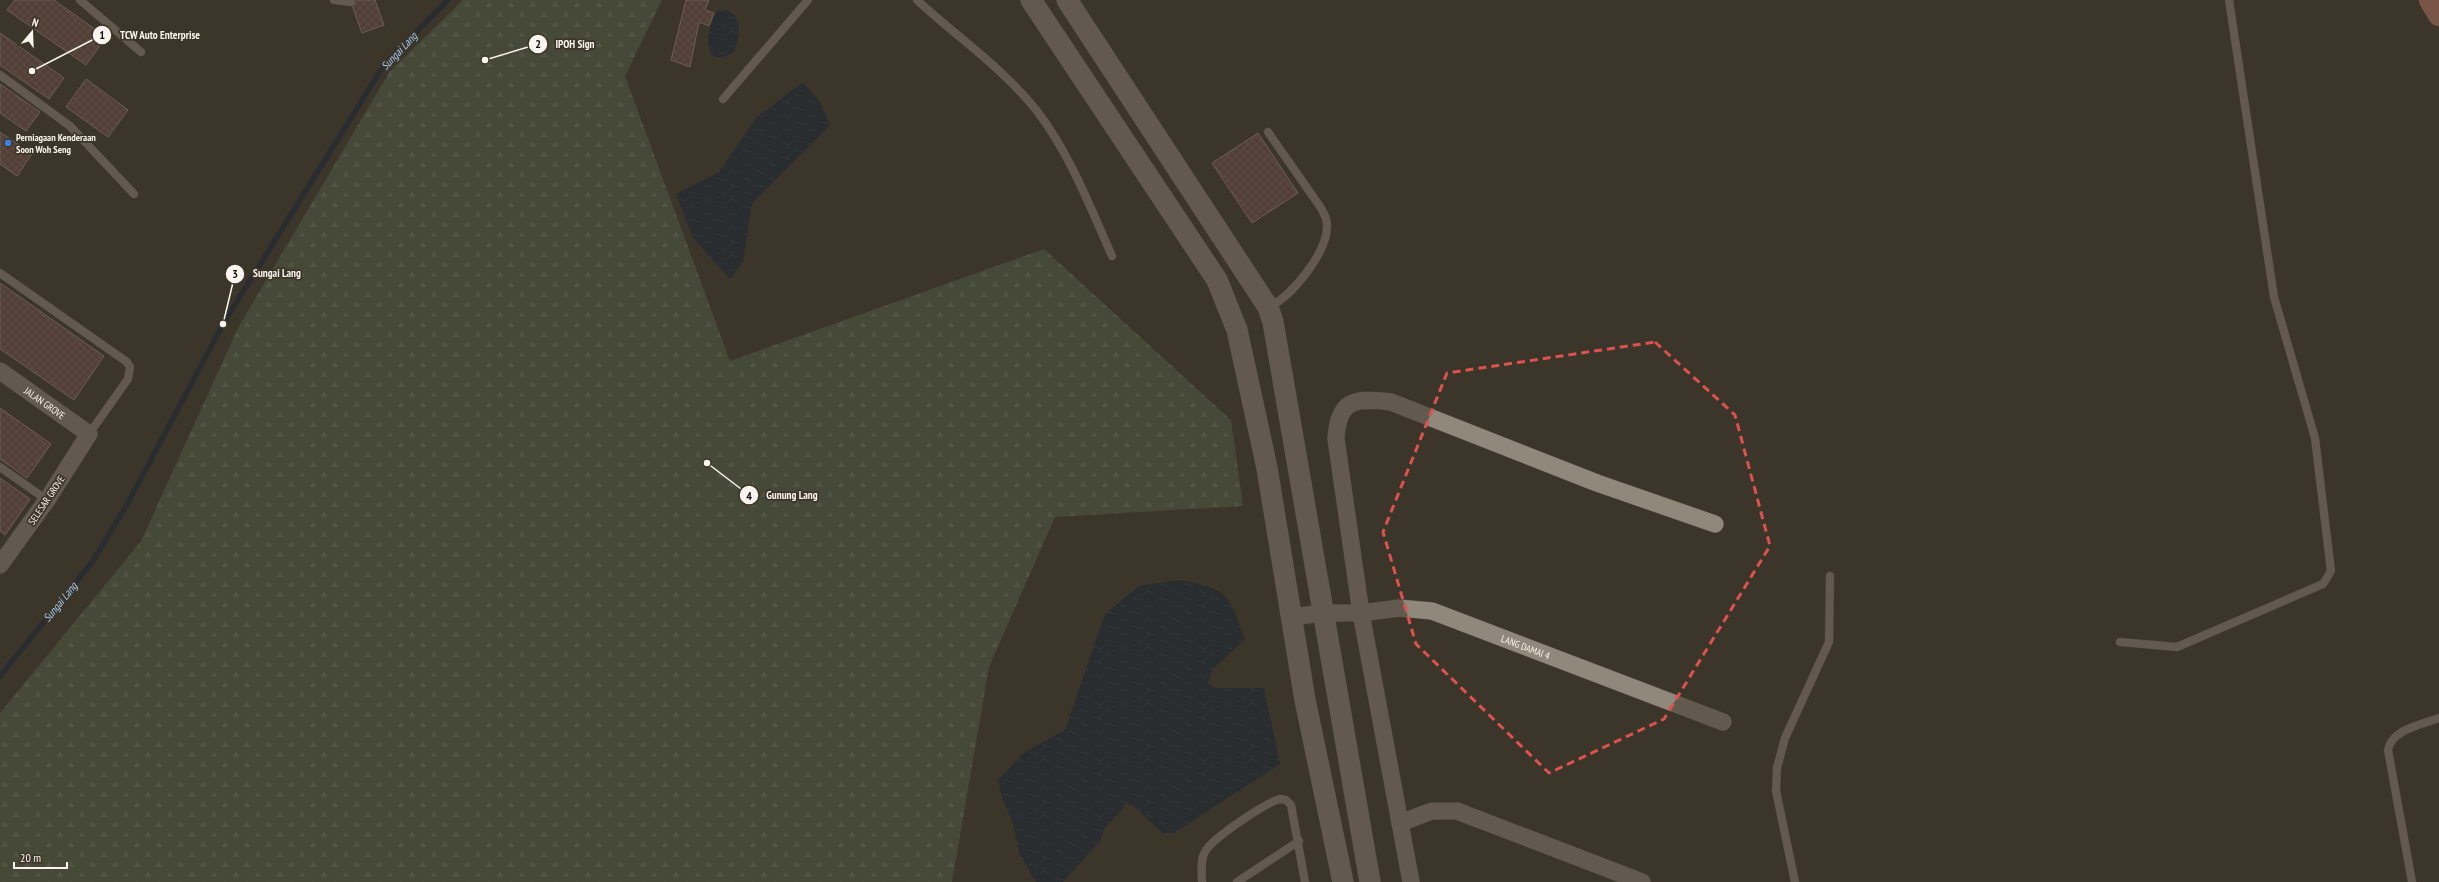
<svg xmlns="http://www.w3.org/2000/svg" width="2439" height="882" font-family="'PT Sans Narrow',sans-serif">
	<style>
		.forest { fill: url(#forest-firs) }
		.water { fill: url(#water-ripples) }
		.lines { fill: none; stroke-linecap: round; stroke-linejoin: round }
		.stream { stroke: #122438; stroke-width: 5.5 }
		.building { fill: url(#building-cross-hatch); stroke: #a18f8a }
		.service-casing { stroke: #565146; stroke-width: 9 }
		.minor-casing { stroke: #565146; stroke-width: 18 }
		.tertiary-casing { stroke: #565146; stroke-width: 22 }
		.primary-casing { stroke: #565146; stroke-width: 23 }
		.service { stroke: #90887a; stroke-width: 8 }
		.minor { stroke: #90887a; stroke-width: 17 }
		.tertiary { stroke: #90887a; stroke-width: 21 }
		.primary { stroke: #c07d6c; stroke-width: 22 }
		.marked { fill: none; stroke: #dd514f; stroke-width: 3; stroke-dasharray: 8 5; stroke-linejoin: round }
		.shop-dot { fill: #3f7fe0; stroke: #3c3529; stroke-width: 1.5 }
		.labels { text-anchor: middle; stroke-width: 3.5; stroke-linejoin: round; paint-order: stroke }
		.poi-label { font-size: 10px; font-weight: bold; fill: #f9f4ed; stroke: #3c3529; text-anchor: start }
		.street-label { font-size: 10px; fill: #f9f4ed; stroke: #3c3529 }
		.water-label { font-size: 11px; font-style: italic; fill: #a4ccf7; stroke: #3c3529 }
		.leader { fill: none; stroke: #f9f4ed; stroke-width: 1.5 }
		.callout-dot { fill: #f9f4ed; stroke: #3c3529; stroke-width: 1.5 }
		.mark-label { font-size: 12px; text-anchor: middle; font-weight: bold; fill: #111 }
		.callout-label { font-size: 11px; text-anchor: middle; font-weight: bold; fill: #f9f4ed; stroke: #3c3529; stroke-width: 3.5; stroke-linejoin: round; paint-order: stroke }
	</style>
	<defs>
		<pattern id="forest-firs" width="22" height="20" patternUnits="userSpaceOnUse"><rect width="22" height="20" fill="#526248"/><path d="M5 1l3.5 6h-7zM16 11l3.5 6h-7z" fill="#6c7963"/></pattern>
		<pattern id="water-ripples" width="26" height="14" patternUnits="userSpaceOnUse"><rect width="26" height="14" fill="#122438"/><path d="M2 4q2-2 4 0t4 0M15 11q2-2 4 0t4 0" fill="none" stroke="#2a3a4b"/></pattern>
		<pattern id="building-cross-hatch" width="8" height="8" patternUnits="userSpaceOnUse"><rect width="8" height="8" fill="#6e4f47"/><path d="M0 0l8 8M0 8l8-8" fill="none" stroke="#836962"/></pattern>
	</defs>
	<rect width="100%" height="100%" fill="#3c3529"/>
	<path class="forest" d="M463 0H662L625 76 730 361 1044 249 1231 420 1243 506 1055 517 989 667 952 882H0V713L141 541 239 326 390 71Z"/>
	<path class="water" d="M726 10C744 17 739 37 734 52 701 72 705 29 717 11Z
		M803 82 820 102 830 125 752 203 743 262 730 279 693 238 676 194 719 172 756 118Z
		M1180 580C1229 590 1228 592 1245 639L1212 670 1208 684 1215 688H1264L1280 764 1174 833H1163L1133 806 1125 803 1122 810 1104 829 1100 841 1063 882H1036L1020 855 1013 824 1002 798 998 780 1025 752 1065 730 1105 614 1139 586Z"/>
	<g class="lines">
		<path class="stream" d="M0 676 93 561 129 501 223 324 384 65 448 0"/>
	</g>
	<path class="building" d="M15 0H54L106 37 86 65 7 10Z
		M350 0H375L384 25 362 33Z
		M686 0H709L705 10 714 13 709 26 699 22 690 67 671 60Z
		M0 33 64 78 49 99 0 65Z
		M86 79 128 110 108 137 66 107Z
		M0 84 40 112 26 131 0 113Z
		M0 132 32 154 17 176 0 164Z
		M1258 133 1298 193 1252 223 1212 163Z
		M0 283 104 356 74 400 0 349Z
		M0 408 51 444 27 478 0 459Z
		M0 478 30 499 5 535 0 531Z"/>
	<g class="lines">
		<g class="service-casing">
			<path id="service" d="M80 0 141 52
				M334 0 351 2
				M917 0C957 37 1003 68 1037 111 1070 154 1090 207 1112 256
				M0 75 70 126 134 194
				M723 99 808 0
				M1268 132 1321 208C1324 214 1327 218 1327 225 1328 252 1292 296 1269 307
				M0 273 127 362 130 367 128 379 89 434
				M0 467 47 500
				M2120 642 2177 647 2323 584 2331 571 2315 438 2274 297 2229 0
				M1202 882C1202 872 1200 860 1205 852 1211 839 1265 803 1280 799L1286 800 1291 805 1305 882
				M1237 882 1299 841
				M1795 882 1776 791 1777 768 1785 738 1829 642 1830 576
				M2412 882 2388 750C2392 729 2421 725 2439 718"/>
		</g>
		<g class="minor-casing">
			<g id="minor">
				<path id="s1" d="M0 371 89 434 47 500 0 565"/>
				<path id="s2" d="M1292 617 1322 613H1361L1399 608 1432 611 1723 722"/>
				<path d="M1400 823 1432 811H1457L1642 882"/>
				<path d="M1411 882 1361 613 1336 439C1338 398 1356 398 1391 402L1597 483 1715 524"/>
			</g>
		</g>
		<g class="tertiary-casing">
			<path id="tertiary" d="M1031 0 1217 280 1237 330 1267 468 1305 700 1343 882
				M1067 0 1268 307 1273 322 1370 882"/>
		</g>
		<g class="primary-casing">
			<path id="primary" d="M2430 0 2439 15"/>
		</g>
		<use href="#service" class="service"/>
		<use href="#minor" class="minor"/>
		<use href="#tertiary" class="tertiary"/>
		<use href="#primary" class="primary"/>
	</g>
	<path d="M0 0H2439V882H0ZM1655 342 1735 415 1770 546 1664 719 1549 773 1416 644 1383 532 1447 373Z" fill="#3c3529" fill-opacity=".55" fill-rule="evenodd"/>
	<path class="marked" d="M1655 342 1735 415 1770 546 1664 719 1549 773 1416 644 1383 532 1447 373Z"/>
	<circle class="shop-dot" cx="8" cy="143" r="4"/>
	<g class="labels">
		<g class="poi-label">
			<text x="16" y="141">Perniagaan Kenderaan<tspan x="16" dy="12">Soon Woh Seng</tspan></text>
		</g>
		<g class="street-label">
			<text dy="4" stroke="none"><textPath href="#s1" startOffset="55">JALAN GROVE</textPath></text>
			<text transform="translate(46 500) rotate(-56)" y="4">SELESAR GROVE</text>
			<text dy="4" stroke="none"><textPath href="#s2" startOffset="241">LANG DAMAI 4</textPath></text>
		</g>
		<g class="water-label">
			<text transform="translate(399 51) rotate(-47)" y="4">Sungai Lang</text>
			<text transform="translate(60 602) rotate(-51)" y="4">Sungai Lang</text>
		</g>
	</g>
	<path class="leader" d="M32 71L102 35M485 60L538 44M223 324L235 274M707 463L749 495"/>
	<g class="callout-dot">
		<circle cx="32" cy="71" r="4"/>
		<circle cx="485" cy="60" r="4"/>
		<circle cx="223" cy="324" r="4"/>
		<circle cx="707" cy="463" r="4"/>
		<circle cx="102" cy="35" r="10"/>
		<circle cx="538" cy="44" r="10"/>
		<circle cx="235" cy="274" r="10"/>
		<circle cx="749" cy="495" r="10"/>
	</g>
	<g class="mark-label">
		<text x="102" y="39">1</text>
		<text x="538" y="48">2</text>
		<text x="235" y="278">3</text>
		<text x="749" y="500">4</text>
	</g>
	<g class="callout-label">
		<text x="160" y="39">TCW Auto Enterprise</text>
		<text x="575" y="48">IPOH Sign</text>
		<text x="277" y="277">Sungai Lang</text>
		<text x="792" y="499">Gunung Lang</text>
	</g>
	<g transform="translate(32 32) rotate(19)" stroke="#3c3529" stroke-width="3" paint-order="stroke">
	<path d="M0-3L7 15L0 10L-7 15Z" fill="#f9f4ed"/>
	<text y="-6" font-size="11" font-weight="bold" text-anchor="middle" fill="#f9f4ed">N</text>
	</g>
	<path d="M14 862v6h53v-6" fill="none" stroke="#f9f4ed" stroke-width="2"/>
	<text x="20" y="862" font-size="12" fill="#f9f4ed" stroke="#3c3529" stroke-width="3" paint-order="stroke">20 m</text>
</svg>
